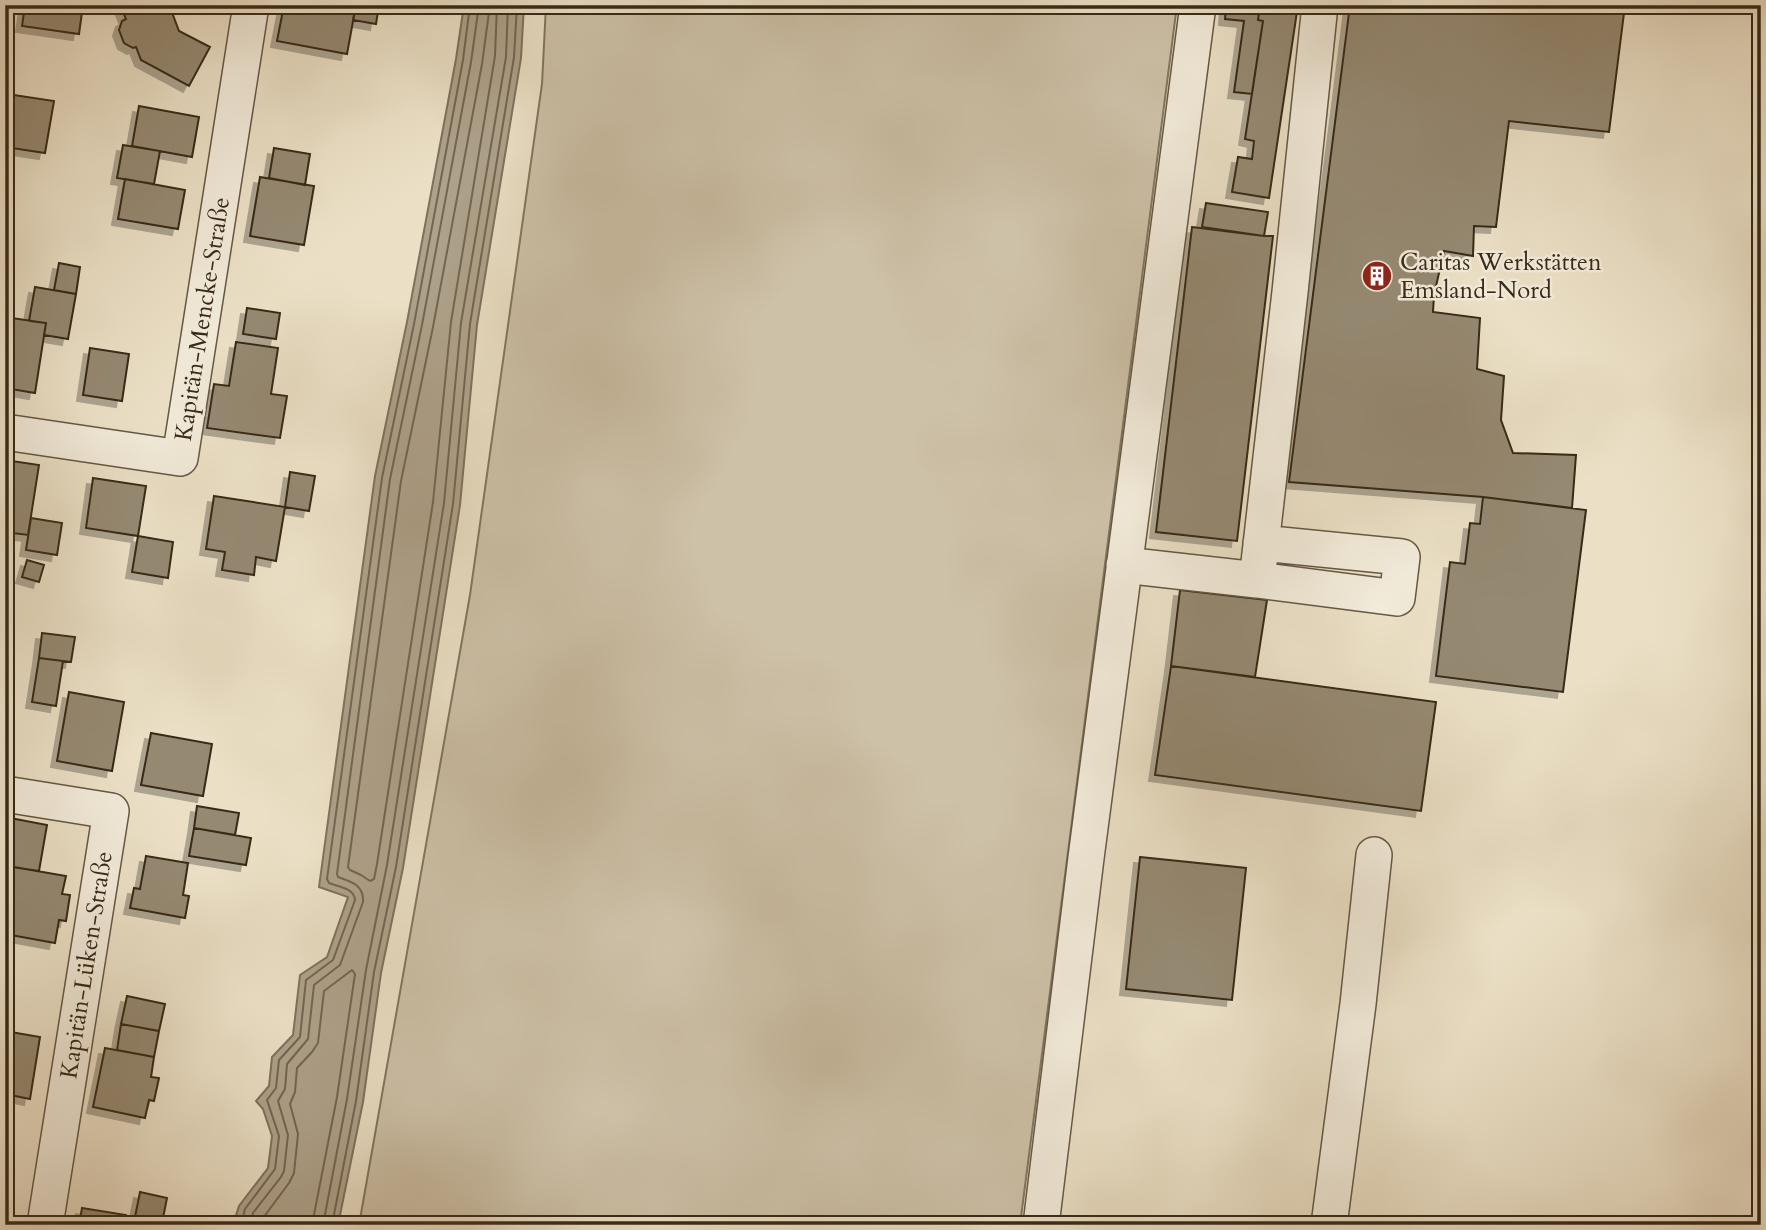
<svg xmlns="http://www.w3.org/2000/svg" width="1766" height="1230" font-family="Cardo,serif">
	<style>
		.green { fill: #cdc1a8; stroke: #827660; stroke-width: 2 }
		.water { fill: #aea28b; stroke: #7f725d; stroke-width: 2 }
		.lines { fill: none; stroke-linecap: round; stroke-linejoin: round }
		.shore { stroke: #736652; stroke-width: 2 }
		.building { fill: #958972; stroke: #382a18; stroke-width: 2; filter: url(#shadow) }
		.minor-casing { stroke: #655844; stroke-width: 38 }
		.minor { stroke: #f2ebda; stroke-width: 35 }
		.labels { text-anchor: middle; stroke-width: 5; stroke-linejoin: round; paint-order: stroke }
		.poi-label { font-size: 24px; fill: #382a18; stroke: #f2ebda; text-anchor: start }
		.street-label { font-size: 24px; fill: #382a18; stroke: #f2ebda }
	</style>
	<defs>
		<filter id="shadow"><feDropShadow dx="-6" dy="6" stdDeviation="0" flood-color="#0004"/></filter>
	</defs>
	<rect width="100%" height="100%" fill="#ebe0c6"/>
	<filter id="stains"><feTurbulence type="fractalNoise" baseFrequency=".00286" numOctaves="4"/><feColorMatrix values="0 0 0 0 .2 0 0 0 0 .09 0 0 0 0 .02 0 0 0 .5 -.17"/></filter>
	<radialGradient id="worn" r=".72"><stop offset=".6" stop-color="#630" stop-opacity="0"/><stop offset="1" stop-color="#630" stop-opacity=".3"/></radialGradient>
	<path class="green" d="M546 5H1177L1020 1225H359L470 595 542 84Z"/>
	<path class="water" d="M464 5H524L521 58 477 325 460 505 403 868 381 973 363 1102 338 1225H233L239 1206 268 1168 272 1136 263 1109 256 1101 269 1086 272 1057 293 1035 300 975 327 957 348 897 319 887 375 476 407 322 456 59Z"/>
	<g class="lines">
		<path class="shore" d="M490 5 482 64 433 327 401 481 348 867 350 870 361 875 370 881 374 879 377 864 433 502 451 322 495 56 497 5
			M241 1225 245 1209 275 1169 279 1136 267 1100 276 1088 279 1060 300 1037 306 980 333 960 355 900C354 888 339 887 329 883L327 879 382 478 414 324 463 60 470 5
			M250 1225 253 1213 281 1177 284 1171 288 1135 278 1101 285 1089 287 1064 308 1039 314 985 340 965 363 902C364 885 352 882 338 877L337 874 390 479 422 325 471 62 479 5
			M261 1225 263 1218 289 1183 294 1173 298 1134 290 1104 295 1092 297 1068 312 1052 318 1043 324 991 352 970 355 974 337 1097 312 1225
			M323 1225 347 1099 366 970 387 865 444 503 461 323 506 57 508 5
			M332 1225 356 1101 374 972 396 867 453 504 470 324 514 57 517 5"/>
	</g>
	<path class="building" d="M25 5H83L79 34 22 26Z
		M123 5H171L170 7 179 31 210 47 189 86 141 60 136 47 133 48 124 43 119 30 122 21 126 19 121 7Z
		M284 5H356L347 54 277 41Z
		M356 5H379L376 24 353 20Z
		M1226 5 1260 7 1258 20 1263 21 1252 94 1234 92 1244 21 1225 19Z
		M1260 5H1298L1269 198 1232 192 1238 157 1252 159 1254 141 1245 139 1263 21 1258 20Z
		M1350 5H1625L1609 132 1509 121 1496 227 1474 226 1473 256 1444 251 1434 295 1433 312 1480 318 1477 369 1504 376 1501 420 1513 453 1576 455 1572 508 1483 497 1289 482Z
		M7 94 54 101 45 153 5 147V106Z
		M139 106 199 117 192 157 132 146Z
		M123 145 160 151 154 184 117 178Z
		M274 148 310 154 305 185 269 178Z
		M260 177 314 186 304 245 250 236Z
		M125 179 185 190 178 229 118 219Z
		M1206 203 1268 212 1264 236 1202 227Z
		M1192 227 1264 236H1273L1237 541 1156 532Z
		M59 263 80 267 76 294 54 290Z
		M35 287 76 294 68 339 44 335 46 323 29 321Z
		M247 308 280 313 276 339 243 334Z
		M5 317 46 323 35 393 5 388Z
		M236 342 278 348 271 394 287 396 280 438 207 428 214 384 229 386Z
		M90 348 129 354 122 401 83 395Z
		M5 460 39 465 28 535 5 532Z
		M290 472 315 476 309 511 285 507Z
		M93 478 146 486 138 536 86 528Z
		M214 496 285 507 276 561 256 557 254 575 222 570 225 552 206 549Z
		M1483 497 1586 510 1563 692 1436 676 1450 562 1465 564 1470 523 1480 524Z
		M31 518 62 523 57 555 26 550Z
		M138 536 173 542 168 578 132 572Z
		M27 560 44 565 39 582 22 577Z
		M1180 590 1267 600 1255 677 1171 666Z
		M42 633 75 637 71 662 39 658Z
		M39 658 63 661 56 706 32 702Z
		M1171 666 1436 702 1421 811 1155 775Z
		M69 692 124 702 112 771 57 761Z
		M151 733 212 744 203 796 141 785Z
		M197 806 239 813 235 835 194 828Z
		M5 817 47 825 39 871 5 866Z
		M194 828 251 838 246 865 189 856Z
		M146 856 188 863 183 895 189 896 185 918 130 908 134 888 140 889Z
		M1140 857 1246 868 1232 1000 1126 989Z
		M8 866 66 876 62 894 70 895 66 921 59 920 55 943 5 934V883Z
		M127 996 165 1004 159 1031 121 1024Z
		M121 1024 159 1031 154 1057 117 1050Z
		M5 1031 40 1037 30 1099 5 1094Z
		M105 1048 154 1057 151 1077 159 1078 154 1101 149 1100 145 1118 93 1107Z
		M140 1192 167 1198 162 1223 135 1217Z
		M5 1196 12 1197 7 1225H5Z
		M82 1208 126 1215 125 1225H79Z"/>
	<g class="lines">
		<g class="minor-casing">
			<path id="minor" d="M5 432 180 458 251 5
				M1124 565 1257 580 1290 292 1320 5
				M1257 580 1397 598 1402 557 1261 543
				M5 794 111 811 45 1225
				M1041 1225 1086 858 1198 5
				M1329 1225 1358 1004 1374 855"/>
		</g>
		<use href="#minor" class="minor"/>
	</g>
	<defs>
		<g id="building-disc" transform="scale(1.575)"><circle r="9.5" fill="#8f2418" stroke="#f2ebda"/><path d="M-4-6H4V6H1V3H-1V6H-4ZM-2.5-4.3h1.7v1.8h-1.7ZM.8-4.3h1.7v1.8H.8ZM-2.5-1h1.7V.8h-1.7ZM.8-1h1.7V.8H.8Z" fill="#fff"/></g>
	</defs>
	<g fill-rule="evenodd">
		<use href="#building-disc" x="1377" y="276"/>
	</g>
	<g class="labels">
		<g class="poi-label">
			<text x="1400" y="270">Caritas Werkstätten<tspan x="1400" dy="28">Emsland-Nord</tspan></text>
		</g>
		<g class="street-label">
			<text transform="translate(202 319) rotate(-81)" y="8">Kapitän-Mencke-Straße</text>
			<text transform="translate(86 965) rotate(-81)" y="8">Kapitän-Lüken-Straße</text>
		</g>
	</g>
	<rect width="1766" height="1230" fill="none" stroke="#ebe0c6" stroke-width="28"/>
	<rect x="7" y="7" width="1752" height="1216" fill="none" stroke="#382a18" stroke-width="3.5"/>
	<rect x="14" y="14" width="1738" height="1202" fill="none" stroke="#382a18" stroke-width="2"/>
	<rect width="100%" height="100%" filter="url(#stains)"/>
	<rect width="100%" height="100%" fill="url(#worn)"/>
</svg>
